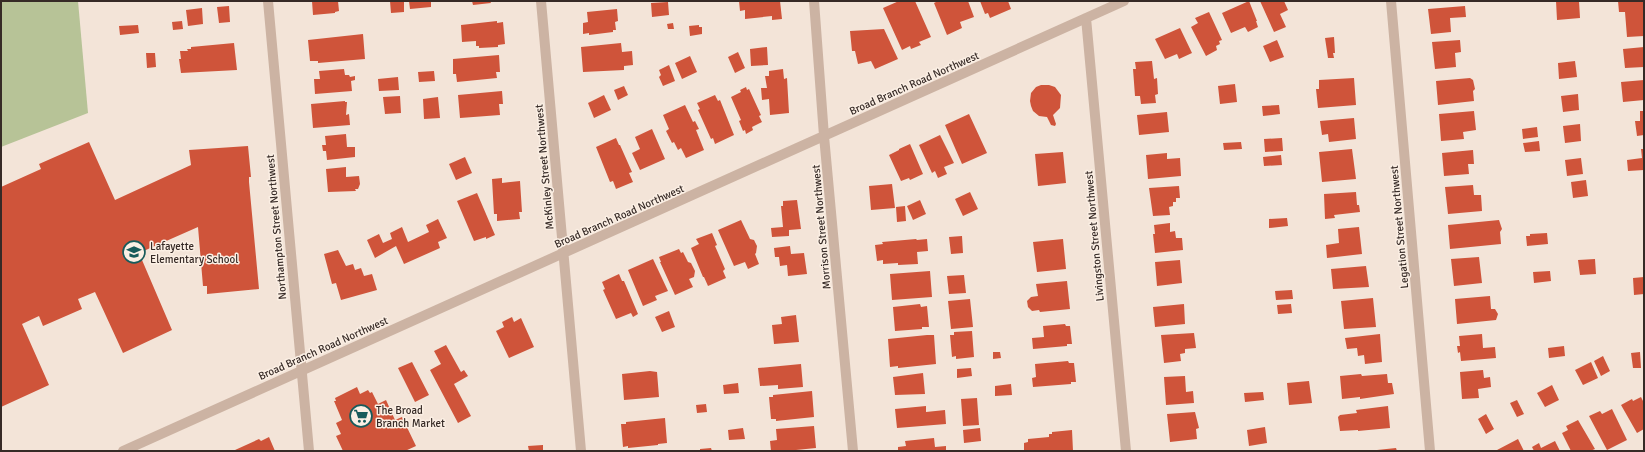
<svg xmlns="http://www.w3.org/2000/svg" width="1645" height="452" font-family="Signika,sans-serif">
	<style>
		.green { fill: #b7c397 }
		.building { fill: #cf543a }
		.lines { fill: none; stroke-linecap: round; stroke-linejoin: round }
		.street { stroke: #ccb3a3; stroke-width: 10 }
		.labels { text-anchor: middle; stroke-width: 3; stroke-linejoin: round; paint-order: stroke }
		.street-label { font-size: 11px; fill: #362a26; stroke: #fbefe4 }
		.poi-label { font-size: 11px; fill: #362a26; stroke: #fbefe4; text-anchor: start }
	</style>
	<rect width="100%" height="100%" fill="#f3e4d8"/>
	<path class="green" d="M1 1H78L88 113 1 147Z"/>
	<path class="building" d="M312 1H338L339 11 335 12V13L313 15Z
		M390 1H404V12L391 13Z
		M409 1H431V7L410 9Z
		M472 1H490L491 3 473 5Z
		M739 1H780L782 19 772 20V16L745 19V10L740 11Z
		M899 1H915L931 37 919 42 921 45 911 49 910 46 902 50 883 8Z
		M938 1H968L974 17 960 22 962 28 947 35 934 3Z
		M980 1H1008L1011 9 990 18 988 13 985 14Z
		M1249 1 1257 21H1256L1258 27 1248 32 1245 27 1231 33 1222 13Z
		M1260 1H1284L1288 10 1280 14 1286 27 1274 32Z
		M1556 1H1579L1580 18 1557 20Z
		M1618 1H1644V36L1627 37 1625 12H1619Z
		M668 2 669 15 652 17 651 3Z
		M229 6 230 22 219 23 217 7Z
		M1465 6 1466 17 1450 18 1451 32 1431 34 1428 9Z
		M202 8 203 24 188 26 186 10Z
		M617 9 618 21 615 22 616 30H613V32L589 35V33L583 34V23L588 22 587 12Z
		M1209 12 1222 40 1219 41 1220 44 1216 46 1217 50 1206 56 1191 27 1198 23 1195 18Z
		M182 21 183 29 173 30 172 22Z
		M497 21V23L503 22 505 44 498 45V47L479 48V46H476V41L462 42 461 25Z
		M673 23 674 29H668L667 24Z
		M138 25 139 33 120 35 119 26Z
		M699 25V27H702V34L690 36 689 26Z
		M1180 28 1192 53 1179 59 1177 54 1165 59 1155 39Z
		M884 29 898 59 875 69 871 61 858 64 855 51H852L850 31Z
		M363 34 365 59 318 63V61H310L308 40Z
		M1334 37 1335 53H1333L1334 58H1328L1325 38Z
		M1277 40 1284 57 1270 62 1263 46Z
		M1460 40 1461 52 1455 53 1456 67 1435 69 1432 42Z
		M234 43 237 70 181 73 179 59H181L180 51H188L187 49H191V47Z
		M621 43 622 52 632 51 633 65 624 66V70L583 72 581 47Z
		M767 47 768 65 751 66 750 49Z
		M1644 47V67L1625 68 1623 49Z
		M738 52 745 68 735 73 728 57Z
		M146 53H155L156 67 147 68Z
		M499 55 500 72H496L497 78 457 82 456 74H453V59Z
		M690 56 697 72 682 79 675 63Z
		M1152 61 1154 79 1157 78 1158 94 1155 95 1156 103 1141 104 1140 96H1135L1133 69H1136L1135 62Z
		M1575 61 1577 77 1559 79 1558 63Z
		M669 65 675 81 663 86 659 77 661 75 659 70Z
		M344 69 345 75H349L350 77 355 76V80L351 81 352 91 315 94 314 79H320L319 71Z
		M783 69 784 79 787 78 789 113 770 115 769 99 762 100 761 88H767L765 76H769V71Z
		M434 71 435 81 419 82 418 72Z
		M398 77 399 90 379 91 378 79Z
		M1354 78 1356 105 1318 108 1316 89H1319V80Z
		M1470 78 1473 80 1475 89 1473 91 1474 101 1438 105 1436 81Z
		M1644 80V100L1623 102 1621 82Z
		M1235 84 1237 102 1220 104 1218 86Z
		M1041 85H1049L1055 87 1061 95 1060 108 1053 115 1056 124 1055 126 1051 125 1047 117 1039 116 1033 111 1031 106 1030 101 1031 93 1036 87Z
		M624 86 628 95 618 100 614 90Z
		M746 87 747 90 749 89 761 115 759 116 762 122 752 127 753 130 746 134 745 130 743 131 739 121 741 120 731 97 741 92 740 90Z
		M502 91 503 104H499L500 115 460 118 458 95Z
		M1578 94 1579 110 1563 112 1561 96Z
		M604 95 611 110 594 118 588 103Z
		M715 95 718 101 720 100 734 135 715 144 713 138 711 139 698 110 700 109 697 103Z
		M400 96 401 113 385 114 383 97Z
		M438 97 440 118 424 119 423 99Z
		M345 101V102H347L346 115 349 114 350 125 313 128 311 104Z
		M685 105 693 122 695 121 699 129 696 130 704 150 686 158 681 148 678 150 674 142 672 143 666 131 669 129 663 115Z
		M1279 105 1280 114 1263 116 1262 106Z
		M1474 111 1476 130 1463 132 1464 139 1441 141 1439 114Z
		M1640 111H1644V135L1637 136 1635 121H1640Z
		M1167 112 1169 132 1139 135 1137 115Z
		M969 114 987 153 962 164 945 125Z
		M1354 118 1356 139 1329 142 1328 134 1322 135 1320 121Z
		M1580 124 1581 141 1565 143 1563 126Z
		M1537 127 1538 137 1523 139 1522 129Z
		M652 129 665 159 640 170 632 153 640 149 635 137Z
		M346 134 347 147H355V157L327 160 326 151H323L322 145H326L325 136Z
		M940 135 954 163 944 167 947 174 938 178 935 171 932 173 919 145Z
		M616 138 619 145H620L632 172 629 173 633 182 616 189 613 181 610 182 596 147Z
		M1282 138 1283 151 1265 152 1264 139Z
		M1539 141 1540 151 1525 152 1523 143Z
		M89 142 115 200 191 165 189 150 248 146 251 177H249V182L259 289 207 294V286H203L198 227 139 253 172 330 123 353 95 292 78 299 82 309 43 326 39 316 22 324 49 385 1 407V187L41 169 39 164Z
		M1241 142 1242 149 1224 150 1223 143Z
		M910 144 923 174 910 180 909 178 901 181 889 155 899 150V149Z
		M1352 149 1356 179 1322 182 1319 152Z
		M1641 149H1644V170L1628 171 1627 160 1642 158Z
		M1473 150 1474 164H1468L1469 174 1444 176 1442 153Z
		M1063 152 1066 183 1038 186 1035 154Z
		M1167 153V159L1180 158 1181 176 1148 179 1146 155Z
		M1281 155 1282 165 1264 166 1263 157Z
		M465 157 472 173 456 180 449 164Z
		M1581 158 1583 174 1567 176 1565 160Z
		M346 167V177L359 176 360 184 358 189H355L356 191 328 192 326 169Z
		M502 178V183L520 181 522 212H519L520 219 497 221V214H494L492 179Z
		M1586 180 1588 196 1573 198 1571 182Z
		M892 184 895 208 871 210 869 186Z
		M1473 185 1474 195H1481L1482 211 1448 214 1445 187Z
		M1179 186 1180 198H1176V202H1173V206L1169 207 1170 215 1153 216 1149 188Z
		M970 192 978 209 963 216 955 199Z
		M1356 192 1357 205H1359L1360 212 1334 215 1335 218 1325 219 1324 194Z
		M477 193 495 235 486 239V237L474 241 457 201Z
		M797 200 801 229 789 230V236L772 237 771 228 783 227 781 206H783V201Z
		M920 200 926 214 913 220 907 206Z
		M905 206 906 221 897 222 896 207Z
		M1287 218 1288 226 1269 228V219Z
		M438 219 447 238 438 242 440 248 404 264 396 246 375 258 367 240 379 234 383 243 392 239 390 233 402 227 408 242 429 232 426 225Z
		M741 220 750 239 754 240 757 246 756 253 755 254 759 264 748 269 745 262 734 266 718 230Z
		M1499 220 1502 229 1500 232 1501 244 1450 249 1448 225Z
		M1170 223V232L1175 231 1176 238H1182L1183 250 1155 253 1153 234H1155L1154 225Z
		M1359 227 1362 254 1327 258 1326 245 1339 243 1338 229Z
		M712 233 717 245 715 246 725 269 723 271 726 278 708 286 704 277H703L691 248 699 244 696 239Z
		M1547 233 1548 244 1527 246 1526 236H1530V234Z
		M962 236 963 253 951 254 949 237Z
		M916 239 917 240 927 239 928 251 917 252 918 264 898 265V263L883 264V260L877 261 875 245 883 244 882 242Z
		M1063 239 1066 269 1037 272 1033 242Z
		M790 246 791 254 804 253 807 274 788 276 787 265 780 266 779 257H775L774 248Z
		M679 249 681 253 683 252 688 262 691 263 695 271 694 277 689 279 693 287 675 295 660 262H661L659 257Z
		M338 250 346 266 353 264 355 270 361 268 364 276 372 274 377 290 341 300 336 283 332 284 324 254Z
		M1479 257 1482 283 1454 286 1451 259Z
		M653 259 668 291 655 296 657 300 643 306 628 270Z
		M1595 259 1596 274 1580 275 1578 260Z
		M1180 260 1182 283 1157 286 1155 262Z
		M1366 266 1369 287 1333 289 1331 269Z
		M930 271 932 297 892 300 890 274Z
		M1550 271 1551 281 1534 283 1533 272Z
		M619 274 622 281H624L638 314 633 317 631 313 616 319 603 290 605 289 602 282Z
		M964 275 966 293 949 294 947 276Z
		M1644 277V294L1634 295 1633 278Z
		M1067 281 1070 309 1040 312 1039 310 1032 311 1028 307 1027 301 1031 297 1038 296 1036 284Z
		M1292 290 1293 299 1276 300 1275 291Z
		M1490 296 1491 309H1495L1498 314 1496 320 1457 324 1455 299Z
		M1373 298 1376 327 1344 329 1341 301Z
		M970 299 973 327 951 329 948 301Z
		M920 304 921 307 927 306 929 327H922V329L895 331 893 307Z
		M1184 304 1185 324 1155 327 1153 307Z
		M1291 304 1292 313 1278 314 1277 305Z
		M669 311 675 327 662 332 655 317Z
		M796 315 799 342 774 344 772 325 782 324 781 317Z
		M512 317 514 322 521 318 534 347 509 358 496 331 504 327 502 322Z
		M1065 324 1066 326H1070L1072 344H1067V346L1033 349 1032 338 1044 337 1043 326Z
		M972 331 974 357 956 359V356L952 357 950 335H954V332Z
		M1194 333 1196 348 1185 349V353L1180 354 1181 361 1164 363 1161 335Z
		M1380 334 1382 362 1365 364 1364 355 1358 356 1357 348 1347 349 1345 338Z
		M1482 334 1483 348 1495 347 1496 358 1461 361 1460 352 1458 353 1457 346H1460L1459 336Z
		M927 335H934L936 364 898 368V366L890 367 888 339Z
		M446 345 461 372 464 370 468 376 454 384 471 416 458 423 430 370 441 364 434 351Z
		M1564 346 1565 356 1549 358 1548 348Z
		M993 352H1000L1001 358 993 359Z
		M1640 352 1641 368H1633L1631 353Z
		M1603 356 1610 371 1601 376 1594 361Z
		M1068 361 1069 363H1074L1076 382H1071V384L1033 387 1032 378 1036 377 1035 364Z
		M412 362 429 395 415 402 398 368Z
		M1591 362 1598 378 1583 385 1575 370Z
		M801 364 803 387 778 389V385L760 386 758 368Z
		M971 368 972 376 957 378V369Z
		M1483 370 1484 378 1490 377 1491 387 1478 389 1479 398 1462 399 1460 372Z
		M650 371 657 372 659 397 624 400 622 374Z
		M923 373 925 394 895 395 893 377Z
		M1361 374 1362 376 1387 374 1388 383H1392L1394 394 1360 399V397L1342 399 1340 376Z
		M1185 376 1186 392 1193 391 1194 403 1166 405 1164 377Z
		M1309 381 1312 403 1289 405 1287 383Z
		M738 383 739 393 724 394 723 385Z
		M1011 384 1012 395 995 396V386Z
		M1552 385 1559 400 1545 407 1537 393Z
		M357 387 360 394 368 390 370 393 372 392 378 404 386 400 395 420 402 417 416 446 405 451H343L336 436 341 434 336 423 342 420 334 401H336L335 398Z
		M812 391 814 417 776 421V419H771L769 397H773V395Z
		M1263 392 1264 400 1245 402 1244 393Z
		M1641 397 1644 403V429L1637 433 1621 405 1632 399 1633 401Z
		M977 398 979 425 963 426 961 399Z
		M1517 400 1524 414 1517 417 1510 403Z
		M706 404 707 412 697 413 696 405Z
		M926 406V412L945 410 946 424 897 428 895 409Z
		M1388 406 1390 428 1358 431V430L1340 431 1338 417 1340 415 1357 413 1356 410Z
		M1612 409 1627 440 1607 450 1589 416 1600 411 1602 414Z
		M1195 412 1199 428 1196 429 1197 439 1170 442 1167 414Z
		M1486 414 1494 429 1486 434 1478 419Z
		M665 418 667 443 658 444V445L628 448V446L623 447 621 424H626V422Z
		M1578 420 1595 449 1590 451H1571L1562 433 1568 430 1566 426Z
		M814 426 816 448 786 451H771L770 441 777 440 776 429Z
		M1265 427 1267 443 1249 446 1247 430Z
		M743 428 745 439 729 440 728 430Z
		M980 428 981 441 964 443 963 430Z
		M1072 430 1073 451H1024V443L1028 442V439L1049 437V434H1052V432Z
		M269 437 275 451H235V450L259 439 261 441Z
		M934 438 935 447 946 446V451H898V447L906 446 905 441Z
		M1518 439 1524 451H1497V450Z
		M1555 441 1560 451H1534L1532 447 1539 443 1541 448Z
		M543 445V451H529L528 446Z
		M711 448 712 451H700V449Z
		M1396 448 1397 451H1378L1377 450Z"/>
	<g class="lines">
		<path class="street" d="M268 1 309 451
			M541 1 581 451
			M814 1 824 136 853 451
			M1391 1 1430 451
			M1086 18 1126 451
			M123 451 1124 1"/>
	</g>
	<defs>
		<g id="school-ring" transform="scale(1.15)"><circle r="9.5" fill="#fbefe4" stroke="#185b5b" stroke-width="1.5"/><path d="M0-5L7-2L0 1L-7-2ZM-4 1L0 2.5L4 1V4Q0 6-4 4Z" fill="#185b5b"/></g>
		<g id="supermarket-ring" transform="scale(1.15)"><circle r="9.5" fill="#fbefe4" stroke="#185b5b" stroke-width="1.5"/><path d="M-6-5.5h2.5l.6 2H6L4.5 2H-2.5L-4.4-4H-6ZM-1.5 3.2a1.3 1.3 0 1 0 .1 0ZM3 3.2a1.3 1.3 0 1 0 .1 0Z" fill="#185b5b"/></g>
	</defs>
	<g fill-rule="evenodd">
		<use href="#school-ring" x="134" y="252"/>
		<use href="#supermarket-ring" x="361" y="416"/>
	</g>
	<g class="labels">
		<g class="street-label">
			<text transform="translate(914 83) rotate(-24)" y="4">Broad Branch Road Northwest</text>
			<text transform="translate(544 167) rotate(-95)" y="4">McKinley Street Northwest</text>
			<text transform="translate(619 216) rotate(-24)" y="4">Broad Branch Road Northwest</text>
			<text transform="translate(276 227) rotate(-95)" y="4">Northampton Street Northwest</text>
			<text transform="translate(821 227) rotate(-95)" y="4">Morrison Street Northwest</text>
			<text transform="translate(1399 227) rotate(-95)" y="4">Legation Street Northwest</text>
			<text transform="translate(1094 236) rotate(-95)" y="4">Livingston Street Northwest</text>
			<text transform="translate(323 348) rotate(-24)" y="4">Broad Branch Road Northwest</text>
		</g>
		<g class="poi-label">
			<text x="150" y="250">Lafayette<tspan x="150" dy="13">Elementary School</tspan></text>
			<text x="376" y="414">The Broad<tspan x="376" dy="13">Branch Market</tspan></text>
		</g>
	</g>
	<rect width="1645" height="452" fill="none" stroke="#362a26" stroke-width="4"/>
</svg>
